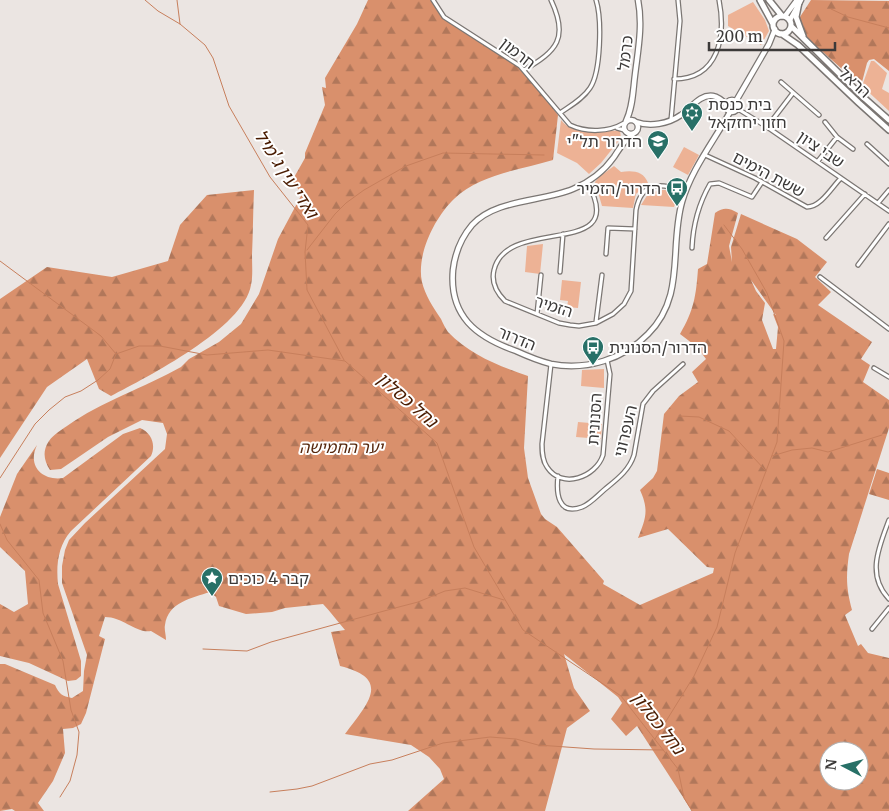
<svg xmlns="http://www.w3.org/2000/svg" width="889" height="811" font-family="Merriweather,'Noto Sans Hebrew',serif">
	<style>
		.green { fill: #edb295 }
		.forest { fill: url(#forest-firs); fill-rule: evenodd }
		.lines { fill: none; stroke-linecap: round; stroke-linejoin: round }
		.stream { stroke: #c77f5c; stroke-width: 1 }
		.minor-casing { stroke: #7b7673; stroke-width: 5.5 }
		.tertiary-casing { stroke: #7b7673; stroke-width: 7 }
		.secondary-casing { stroke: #7b7673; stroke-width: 8 }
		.minor { stroke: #fff; stroke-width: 3 }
		.tertiary { stroke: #fff; stroke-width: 4.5 }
		.secondary { stroke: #fff; stroke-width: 5 }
		.labels { text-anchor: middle; stroke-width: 4; stroke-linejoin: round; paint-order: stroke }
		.street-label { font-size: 16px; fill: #3c3a39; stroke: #fff }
		.poi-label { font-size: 16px; fill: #3c3a39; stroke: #fff; text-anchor: start }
		.park-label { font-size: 16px; font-style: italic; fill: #57280e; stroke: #fff }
		.water-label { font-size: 18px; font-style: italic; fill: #491b01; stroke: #fff }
	</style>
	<defs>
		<pattern id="forest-firs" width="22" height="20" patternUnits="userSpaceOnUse" patternTransform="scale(1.25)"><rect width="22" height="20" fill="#d9906c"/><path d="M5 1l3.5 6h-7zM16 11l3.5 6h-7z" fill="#b1775a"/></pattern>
	</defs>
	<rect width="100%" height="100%" fill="#ebe5e2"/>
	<path class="green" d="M753 2 765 20 769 31 761 45 728 26V15Z
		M871 61H874L887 73 882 89 889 93V111L862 86Z
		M561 120C573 136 601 132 620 130L621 138 601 163 589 174 577 163 557 153Z
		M684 147 699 155 688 175 673 167Z
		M614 166 621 172C632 170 644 171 648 183L636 194 633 208 602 206 595 182 599 177Z
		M660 190H665L676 193 677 199 674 207 641 205 648 194Z
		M543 244 540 274 525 272 527 246Z
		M562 280 581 282 578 308 567 307 568 301 560 300Z
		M604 369V388L581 386 582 370Z
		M578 422 602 424 601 439 576 437Z"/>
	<path class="forest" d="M368 0H432L445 16 525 70 558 115 553 160C520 170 480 174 454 199 435 217 416 255 422 282 425 295 433 307 441 319 443 323 445 328 448 332 470 355 499 366 528 376L524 448 528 478 541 514 545 519 557 527 604 581 603 584 640 605 713 573 714 568 707 567 668 529 638 538C646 518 649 510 640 490L653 478 657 471 664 414 679 396 698 382 692 372 706 359 697 347 680 334C694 310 696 296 698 269L707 264 715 213C724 207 729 208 738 213L729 246 732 262 731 247 741 214 797 239 827 262 815 277 831 292 818 305 872 342 861 359 870 365 863 382 889 400V428L849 554C846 576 846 588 852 610L845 615 858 646 861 644 868 653 889 658V811H692L637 726 626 736 611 719 622 703 618 697 564 654 574 688 590 711 567 728 545 811H408L444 779 440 769 429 757 411 745 345 734C367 704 393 679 340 666L331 632 345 630C337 621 331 612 323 604L285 608 272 612 246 614 219 606 216 597 210 592C192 598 168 602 165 625 164 629 166 635 166 640L151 631C137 634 123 617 105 617L99 636 105 639 86 713 81 724 73 728 63 729 65 753 53 781 38 803 44 811H15L12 809 0 811V664H5L55 685C59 694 62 696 72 698L83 691 84 671 87 655 62 583V566L65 550 69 540 85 523 165 449 167 434 163 423 142 420 108 437 61 469 50 470C44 461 42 451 49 441 53 435 61 430 67 426 102 401 144 388 181 367L189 359 219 342 241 324 259 294 278 239 302 194 292 181 305 158V153L325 105 322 87 326 88 325 78 357 24ZM751 280 776 315 773 314 778 327 776 349H773L762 320 765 303 756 291ZM829 751H859V781H829Z
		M811 0 889 1V71L874 59 869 60 867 63 861 86 805 36 798 20Z
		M254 190C253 212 253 233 252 255 252 265 253 276 251 285 244 328 147 377 111 396L99 389 87 359 47 387 0 458V299L47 267 112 277 168 261 180 225 207 195Z
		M140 428C152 433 156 445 151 456L71 531C58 546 56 565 58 584L81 661V676L76 680 68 681 29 663 0 656V604L14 612 28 604 25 571 0 547V517L17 474 37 445C27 466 42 481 63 478L123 434Z
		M877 469 889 473V500L869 494Z"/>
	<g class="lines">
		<path class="stream" d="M145 0 158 11 180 24 205 45 213 58 229 106 270 177 308 225 305 252 307 290 344 360
			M177 0 180 24
			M831 9 848 17 889 28
			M307 250 335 214 346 203 364 190 406 166 443 153 544 155
			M0 261 101 336 116 354 139 346H160L207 355 268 350 345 361 437 443 474 547 523 630 621 696 678 769 684 798 692 811
			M679 416 699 417 729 431 765 470
			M772 456 792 450 812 448 828 452 882 435
			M0 478 35 424 49 410 65 397 81 391 98 380 110 369 116 354
			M0 524 7 540 39 580 43 613 63 661 71 710 79 732 77 755 70 781 60 797
			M203 649 247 651 271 642 395 608 418 602 445 591 465 588 504 600
			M655 739 694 676 717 627 735 553 777 442 784 341 767 293 742 249 724 225
			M270 792 297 789 312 786 370 764 392 760 443 743 490 737 516 739 538 745 594 749 663 750"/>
		<g class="minor-casing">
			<path id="minor" d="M433 0 444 17 520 66 570 125C587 133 609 132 624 123
				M524 70C557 51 569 38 551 0
				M674 79C719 79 726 36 719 0
				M781 82 819 115
				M738 109 767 127 889 211
				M560 113C570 106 583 99 590 88 601 72 602 19 596 0
				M671 120 680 21 678 0
				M825 122 837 137 853 149
				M767 127 793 93
				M617 128 624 130
				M867 144 889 164
				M705 155 755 178 807 207C821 207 832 187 841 178
				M818 161 837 137
				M587 182C632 261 507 214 494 270 491 282 496 292 505 301L559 323 570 325 579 326 596 323 613 314 624 304 631 291 636 210C642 179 662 184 686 191
				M878 203 889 190
				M826 238 865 194
				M692 248C693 224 698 205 710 184L719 183 752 197 762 182
				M606 254 608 228 635 229
				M858 265 889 224
				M560 272 563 234
				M820 277 889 329
				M537 314 541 275
				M596 322 602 275
				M551 364 542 444C542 451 542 460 547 467 562 490 596 477 603 455L610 374 607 360
				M874 368 889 377
				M558 476C556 493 558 516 582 507 590 504 597 496 604 490 616 480 629 471 634 455L643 404 653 391 683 364
				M889 520C879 547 866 575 889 599
				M872 629 889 608"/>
		</g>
		<g class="tertiary-casing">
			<path id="tertiary" d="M785 16 797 0
				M790 20 801 0
				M726 106a6 6 0 1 1 12 0a6 6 0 1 1-12 0Z
				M736 101 769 44 775 29
				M624 127a7 7 0 1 1 14 0a7 7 0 1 1-14 0Z
				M626 121C633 107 633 90 635 75 638 50 643 25 638 0
				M636 122C650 127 668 124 681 115 691 109 699 94 713 96 719 97 723 101 727 105
				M633 134C624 140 620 148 614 157 604 171 590 182 573 189 542 202 495 199 472 225 461 238 455 253 453 270 449 316 476 337 516 351 527 356 539 361 551 364 586 371 624 359 648 334 686 296 669 248 682 202 691 170 714 141 730 112"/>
		</g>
		<g class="secondary-casing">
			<path id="secondary" d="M760 0 773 24
				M769 0 782 16
				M799 2 796 17 803 36
				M773 25a9 9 0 1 1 18 0a9 9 0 1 1-18 0Z
				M791 26 863 97 889 120
				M782 34 798 45 859 103 889 130"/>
		</g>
		<use href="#minor" class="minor"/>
		<use href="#tertiary" class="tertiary"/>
		<use href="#secondary" class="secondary"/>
	</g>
	<defs>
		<g id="synagogue-pin" transform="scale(1.125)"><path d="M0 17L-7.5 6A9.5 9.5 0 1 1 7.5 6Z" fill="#287067" stroke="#fff"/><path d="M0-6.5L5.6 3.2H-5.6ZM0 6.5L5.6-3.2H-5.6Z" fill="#fff"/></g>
		<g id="school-pin" transform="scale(1.125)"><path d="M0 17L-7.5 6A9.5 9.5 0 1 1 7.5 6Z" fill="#287067" stroke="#fff"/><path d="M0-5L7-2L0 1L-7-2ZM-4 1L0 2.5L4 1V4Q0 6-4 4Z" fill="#fff"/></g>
		<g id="bus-pin" transform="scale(1.125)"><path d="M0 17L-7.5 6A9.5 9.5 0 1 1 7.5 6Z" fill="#287067" stroke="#fff"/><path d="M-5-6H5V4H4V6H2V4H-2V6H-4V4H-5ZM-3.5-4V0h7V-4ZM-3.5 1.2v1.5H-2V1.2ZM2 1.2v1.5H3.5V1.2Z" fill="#fff"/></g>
		<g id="sight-pin" transform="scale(1.125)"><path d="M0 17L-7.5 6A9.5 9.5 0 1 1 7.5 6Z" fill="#287067" stroke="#fff"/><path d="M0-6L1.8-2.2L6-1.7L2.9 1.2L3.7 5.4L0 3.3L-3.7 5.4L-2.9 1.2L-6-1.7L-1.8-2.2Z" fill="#fff"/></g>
	</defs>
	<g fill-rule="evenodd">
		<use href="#synagogue-pin" x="692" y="113"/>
		<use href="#school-pin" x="658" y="141"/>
		<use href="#bus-pin" x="677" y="188"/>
		<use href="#bus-pin" x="593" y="347"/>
		<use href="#sight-pin" x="212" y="578"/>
	</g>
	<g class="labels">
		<g class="street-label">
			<text transform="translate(518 53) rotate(38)" y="6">חרמון</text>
			<text transform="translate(625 53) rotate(-83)" y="6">כרמל</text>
			<text transform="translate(855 82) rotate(43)" y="6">הראל</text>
			<text transform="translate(821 149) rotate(34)" y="6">שבי ציון</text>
			<text transform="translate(769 174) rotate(28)" y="6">ששת הימים</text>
			<text transform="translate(554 306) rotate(18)" y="6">הזמיר</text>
			<text transform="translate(517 338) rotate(22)" y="6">הדרור</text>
			<text transform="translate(594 419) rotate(-86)" y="6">הסנונית</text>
			<text transform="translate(625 431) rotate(-76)" y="6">העפרוני</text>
		</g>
		<g class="poi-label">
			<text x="708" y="110">בית כנסת<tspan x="708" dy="18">חזון יחזקאל</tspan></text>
			<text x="642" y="147" text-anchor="end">הדרור תל"י</text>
			<text x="661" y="194" text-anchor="end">הדרור/הזמיר</text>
			<text x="609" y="353">הדרור/הסנונית</text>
			<text x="228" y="584">קבר 4 כוכים</text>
		</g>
		<g class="park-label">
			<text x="341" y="453">יער החמישה</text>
		</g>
		<g class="water-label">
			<text transform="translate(286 174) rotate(57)" y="6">ואדי עין ג'מיל</text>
			<text transform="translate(407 400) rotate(41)" y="6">נחל כסלון</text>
			<text transform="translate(658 723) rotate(52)" y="6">נחל כסלון</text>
		</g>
	</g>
	<g transform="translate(844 766) rotate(276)"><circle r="24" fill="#ffffff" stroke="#b1b0b0"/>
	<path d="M0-4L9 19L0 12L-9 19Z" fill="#287067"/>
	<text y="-8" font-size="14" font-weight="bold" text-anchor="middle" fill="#3c3a39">N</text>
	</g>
	<path d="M709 42v8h126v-8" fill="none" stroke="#3c3a39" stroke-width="2.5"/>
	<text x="716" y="42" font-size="15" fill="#3c3a39" stroke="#ffffff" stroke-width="4" paint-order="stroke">200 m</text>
</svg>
